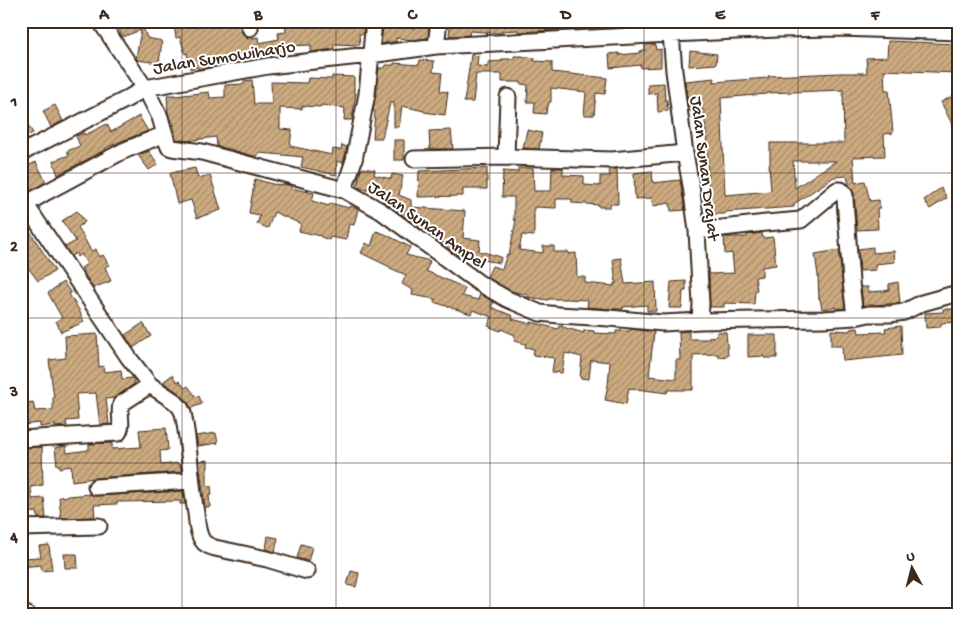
<svg xmlns="http://www.w3.org/2000/svg" width="979" height="636" font-family="'Gochi Hand',sans-serif">
	<style>
		.building { fill: url(#building-hatch); stroke: #3b2a1e; fill-rule: evenodd }
		.lines { fill: none; stroke-linecap: round; stroke-linejoin: round }
		.minor-casing { stroke: #3b2a1e; stroke-width: 19 }
		.minor { stroke: #fff; stroke-width: 15 }
		.grid { fill: none; stroke: #3b2a1e; stroke-width: 1; stroke-opacity: 0.55 }
		.labels { text-anchor: middle; stroke-width: 4; stroke-linejoin: round; paint-order: stroke }
		.street-label { font-size: 18px; fill: #3b2a1e; stroke: #fff }
		.neatline { fill: none; stroke: #3b2a1e; stroke-width: 2 }
		.grid-label { font-size: 16px; text-anchor: middle; font-weight: bold; fill: #3b2a1e }
	</style>
	<defs>
		<pattern id="building-hatch" width="6" height="6" patternUnits="userSpaceOnUse" patternTransform="scale(1.25)"><rect width="6" height="6" fill="#cdab80"/><path d="M-1 1l2-2M0 6l6-6M5 7l2-2" fill="none" stroke="#a88b68"/></pattern>
	</defs>
	<rect width="100%" height="100%" fill="#fff"/>
	<filter id="ink" filterUnits="userSpaceOnUse"><feTurbulence type="fractalNoise" baseFrequency=".02" numOctaves="2"/><feDisplacementMap in="SourceGraphic" scale="10" xChannelSelector="R" yChannelSelector="G"/><feConvolveMatrix kernelMatrix="1 2 1 2 8 2 1 2 1" color-interpolation-filters="sRGB"/></filter>
	<g filter="url(#ink)">
		<path class="building" d="M132 21H141L147 38 162 41 159 63 137 60 136 58 141 30 122 37 118 26Z
			M187 21H239L241 31 243 34 247 37V39L258 37 259 43 279 39 278 33 286 32 285 21H334V24L365 21 363 34H359L360 45 334 44V49L311 52V45L288 46V51H280L279 48 260 52 261 56 238 59V62L198 69 197 67 190 69 187 53 185 54 180 37 176 38 174 25Z
			M451 21H654V25L518 32V30L502 31V33H497L470 31 469 35 452 36 449 35Z
			M416 24 429 25 428 38 413 40 396 38V42H387V43L381 44 383 26 396 25V26L415 28Z
			M888 41 958 44V73L884 70 885 90H889L893 133 884 134 885 156 853 157 855 183 865 181 870 201 879 200 880 208H877L878 229 857 230 854 194 849 185 847 176 834 177 794 204V207L725 212V214H709L707 147 704 110 689 111 685 81 715 78 714 82 768 78V76L840 73H867L866 58 887 57ZM843 90 844 143H770V164H769L771 191 725 195 721 98 767 94V93ZM793 161H836L795 188Z
			M655 44 656 50 661 49V67L641 68V65L610 68 609 54 619 53V55L640 53V51L645 50V45Z
			M690 51 717 54 716 64 689 66Z
			M471 55 478 56 477 66 488 67V62L502 61V59H514V56H521L535 58 534 61 552 62V72L607 78 605 94 596 93 594 115H584L586 92 551 88V102H549L548 107H547L546 114 534 113 535 102H527L528 85 521 84V82H502V74H476L473 102H464Z
			M420 60 434 61 433 72 442 73 440 91 448 92 445 115 424 112V111L402 106 399 127H394V103H390L382 138H373L375 112 373 111 379 68H385L386 65H394V63L419 65Z
			M332 76 354 77V93H356L352 120H344L345 108 321 105V107L302 106V109L280 108V129L292 130 290 146 332 155 333 149 341 150 342 145 347 147 343 163 337 161 336 175 301 167 303 157 272 154 258 153V156H253L232 150V149H229L217 146 216 137 187 141 176 139 173 122 171 123 168 113 167 95H175V96L209 92 210 98 225 97V85L244 84V81L252 80 254 104H272L271 82 307 83 308 78 332 79Z
			M664 83 665 100H667L668 111 658 112 657 93 648 94V84Z
			M953 96 958 107V136L941 102Z
			M55 105 63 121 51 127 43 111Z
			M21 114 33 133 21 140Z
			M139 116 148 131 119 142 106 148V149L58 175 53 161 69 155 67 151 80 146 76 136 84 133 85 135 107 124 111 132Z
			M451 130 453 149H430L429 131Z
			M527 130 542 133 539 149 523 148Z
			M394 140H404V160H394Z
			M149 151 158 164 149 170 138 155Z
			M36 162 46 182 24 195 21 191V169Z
			M195 168 198 178 210 175 221 210 197 218 191 200 177 204 170 173Z
			M363 168 375 170 374 175 391 179 392 174 403 176 399 195 411 200V207L465 211 463 238 480 240 479 251 501 257 500 263 457 255 446 247 447 243 439 242 432 237V235L426 233 417 226 418 224 410 221 397 211 398 208 383 201 386 193 367 188V190L357 187 361 169H363Z
			M487 168V189H463V196L418 197 419 171Z
			M518 168H533L534 191H551L552 168H563V175L584 176V185L600 186V176H610L609 169H617L618 204H610V207H599V205L572 203V199H556V208L534 207V236L522 235 519 250 543 253V246H554V252H569L568 254 576 253 577 277H585V283L614 286V283H616L613 259 621 258 625 284 655 282 656 311H647V305L623 307V309H613L587 307 588 300 567 299H548V300L527 297 528 295 511 291 487 277 492 266 502 269 507 254 509 255 516 220H514V197H502L503 171 518 172Z
			M652 171 653 183 680 180 685 210 671 211 670 203 653 206 652 198 635 199 634 173Z
			M255 179 272 184 284 185V184L292 186 291 188 314 193 312 201 329 206 330 203 349 208 350 206 358 209 354 225 349 224 346 240 330 237 329 240 321 237V236L299 231 301 224 274 212 268 228 257 224 260 215 249 213Z
			M941 188 947 198 930 209 924 200Z
			M77 211 85 222 78 227 91 251 96 249 99 257 103 255 109 265 105 267 111 281 93 288 81 268 87 264 81 254 77 257 76 253 71 256 65 247 76 241 62 221Z
			M21 224 27 231 29 230 55 271 38 281 21 258Z
			M376 231 385 234 410 247 406 255 430 261 426 271 465 288 462 296 478 300 480 294 494 302 491 307 513 316 512 319 531 324V322L558 329 559 326 584 333V330L594 331V333L616 334V331H630L631 329 654 332 649 376 676 379V360H680L679 332 689 331V339H709L708 337 717 336V332H726L728 356 718 357V354L693 355V390H668L667 393 629 388 626 404 605 400 608 385 610 362 591 360 589 379 580 378 582 357 565 353 562 373 552 372 554 358 533 355 534 349 525 347 526 344 514 341 515 335 501 329 500 331 488 326 492 317 473 310 471 314 434 302 435 299 412 295 413 290 402 284 406 275 390 268V267L361 253 366 243 371 246Z
			M762 233 763 238 773 237 776 265 762 267V276L755 277 757 290 755 291 754 304 724 303V307H710L709 274 734 273 732 253 725 254 724 237H747V235Z
			M873 247V253L894 251 895 262 875 264 876 270 860 271 858 249Z
			M839 250 845 308 837 309V307L822 309 820 299H819L818 276 815 254Z
			M686 281V291H683L682 308H669L671 282Z
			M63 282 71 293 69 294 79 310 84 322 61 332 56 321 62 318 48 293Z
			M898 282 900 303 863 306 861 287H868V292L884 291 889 290V284Z
			M943 309H958V322L941 323V327L926 328 925 313 943 312Z
			M143 323 151 336 133 348 125 335Z
			M901 326 902 355 843 361 842 346H831V330L850 331V329L858 328 859 333 886 332 885 328Z
			M97 334 99 367 103 366 104 372 121 370 122 379 132 378 134 379V384L115 398 106 399 109 424 100 425 96 393 76 394 78 420 66 421 67 426 55 427V425L40 427V423L21 425V404L33 402 35 411 53 410V398H54L49 360 66 358 65 336Z
			M748 335H777V358H764V356L748 357Z
			M172 375 177 382 179 381 185 388 188 386 196 397 199 396 202 404 191 408 187 401 180 394 163 382Z
			M166 428 168 450 160 451 161 465 178 463V465H181V472L95 478 72 481 71 466 60 468V465H57L55 448 66 446 67 453 88 450V449H89V444L112 443V449L141 447 139 430Z
			M216 433 218 443 198 446 196 436Z
			M42 447 43 485 31 487 32 499 44 498 46 518H38L37 512 24 513 21 448Z
			M208 460V468L207 469V486H211L212 495H209L210 507H205L199 461Z
			M183 491 185 504H180V501L117 502V504L94 505 95 517 61 518 59 497 90 494 97 496Z
			M268 536 278 538 275 552 266 549Z
			M301 544 312 547 308 561 297 558Z
			M49 545 52 570 42 571 41 565 21 567V558L41 557 39 546Z
			M64 554H77L78 568H65Z
			M351 571 359 573 356 587 347 585Z"/>
		<g class="lines">
			<g class="minor-casing">
				<path id="minor" d="M100 21 145 88 160 117 167 142 169 147 172 148 202 152 344 190 381 211 479 283 507 299 540 313 559 315 609 318 663 323 700 321 824 319 855 317 869 314H890L904 312 922 303 958 293
					M248 21 250 28
					M670 21 674 71 685 153 691 186 697 231 701 304 700 321
					M436 46 439 21
					M21 153 125 100 145 88 268 66 370 55 436 46 671 34 778 29 840 28 958 32
					M506 157 508 97
					M414 159 506 157 612 160 685 153
					M344 190 354 160 367 94 374 21
					M26 205 129 358 150 385 174 401 180 407 183 413C190 446 190 480 196 513 197 522 197 532 202 540 205 545 209 546 215 548L267 559 307 571
					M21 207 43 194 123 151 165 134
					M697 231 766 223 801 220 837 190H841L845 195V199L851 282 855 317
					M21 439 118 433C124 425 118 413 121 404L150 385
					M96 487 191 481
					M21 528 99 526
					M21 613 28 615"/>
			</g>
			<use href="#minor" class="minor"/>
		</g>
	</g>
	<path class="grid" d="M182 21V615M336 21V615M490 21V615M644 21V615M798 21V615M21 173H958M21 318H958M21 463H958"/>
	<g class="labels">
		<g class="street-label">
			<text transform="translate(224 56) rotate(-9)" y="6">Jalan Sumowiharjo</text>
			<text transform="translate(706 168) rotate(83)" y="6">Jalan Sunan Drajat</text>
			<text transform="translate(428 224) rotate(35)" y="6">Jalan Sunan Ampel</text>
		</g>
	</g>
	<rect width="979" height="636" fill="none" stroke="#fff" stroke-width="55"/>
	<g transform="translate(912 568) rotate(353)" stroke="#ffffff" stroke-width="4" paint-order="stroke">
	<path d="M0-4L9 19L0 12L-9 19Z" fill="#3b2a1e"/>
	<text y="-8" font-size="14" font-weight="bold" text-anchor="middle" fill="#3b2a1e">U</text>
	</g>
	<rect x="28" y="28" width="924" height="580" class="neatline"/>
	<g class="grid-label">
		<text x="104" y="19">A</text>
		<text x="258" y="19">B</text>
		<text x="412" y="19">C</text>
		<text x="566" y="19">D</text>
		<text x="720" y="19">E</text>
		<text x="875" y="19">F</text>
		<text x="14" y="106">1</text>
		<text x="14" y="251">2</text>
		<text x="14" y="396">3</text>
		<text x="14" y="542">4</text>
	</g>
</svg>
